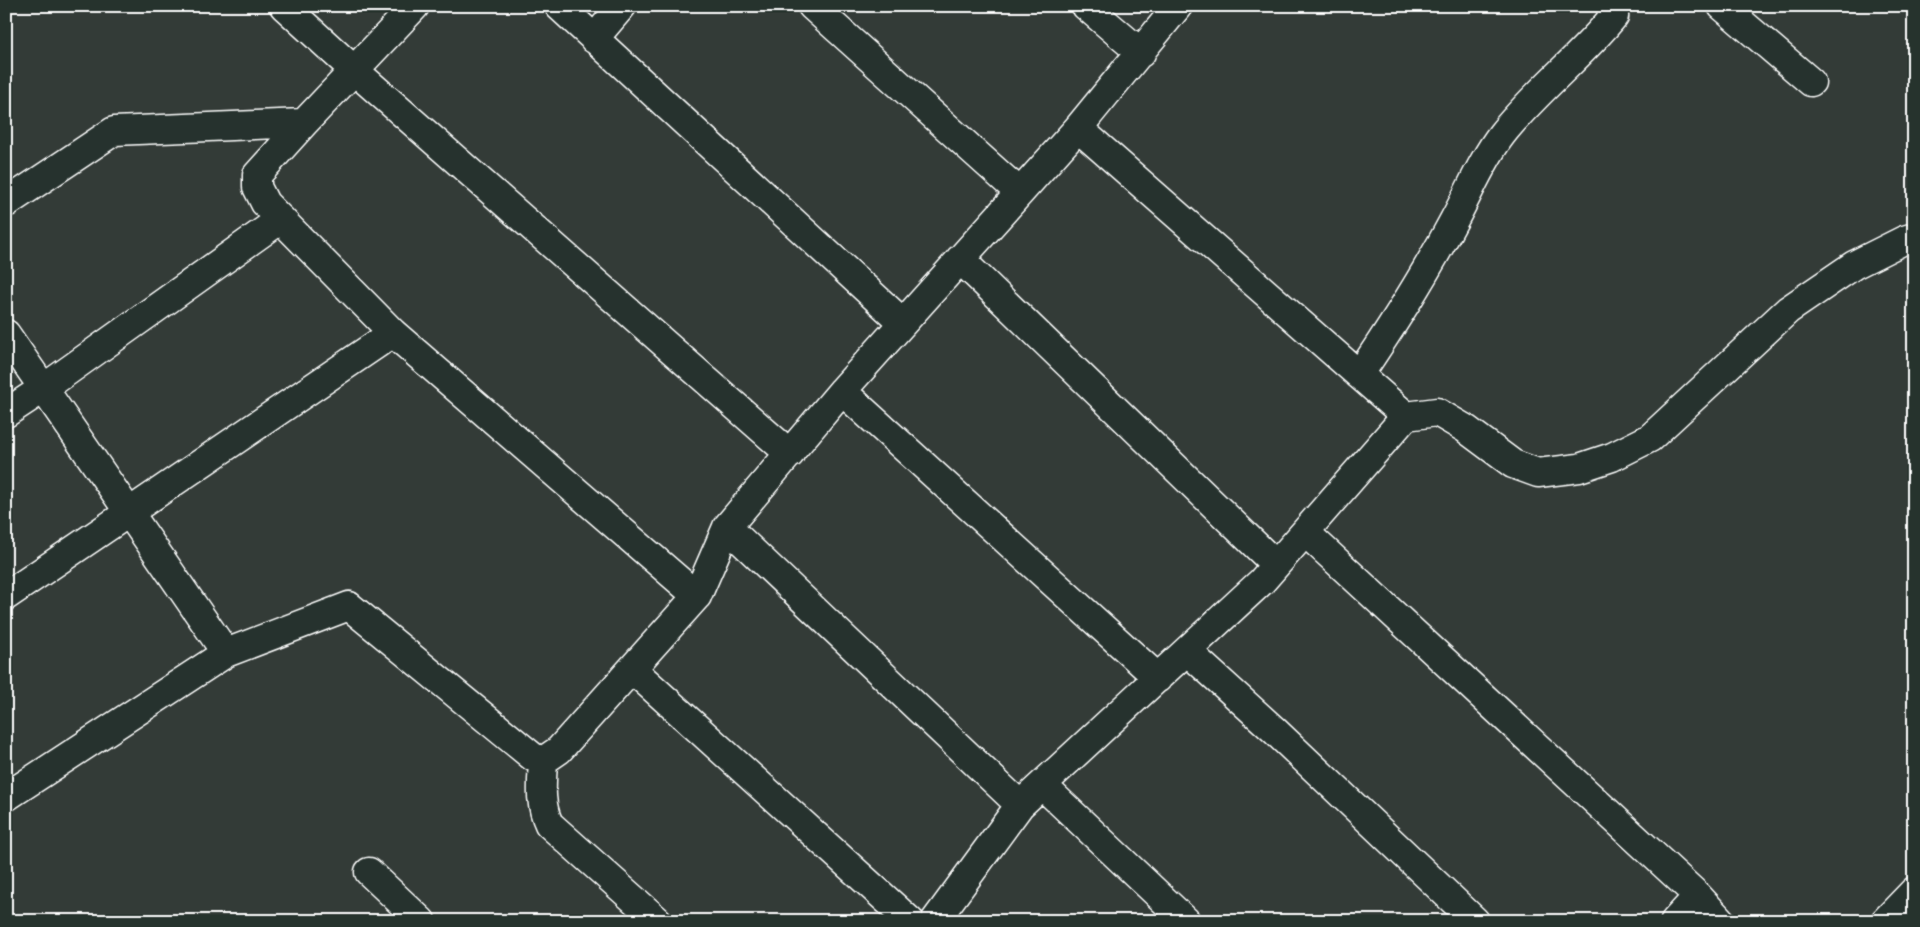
<svg xmlns="http://www.w3.org/2000/svg" width="1920" height="927" font-family="'Indie Flower',sans-serif">
	<style>
		.lines { fill: none; stroke-linecap: round; stroke-linejoin: round }
		.minor-casing { stroke: #fff; stroke-width: 31 }
		.minor { stroke: #26332d; stroke-width: 28 }
	</style>
	<rect width="100%" height="100%" fill="#333b37"/>
	<filter id="ink" filterUnits="userSpaceOnUse"><feTurbulence type="fractalNoise" baseFrequency=".02" numOctaves="2"/><feDisplacementMap in="SourceGraphic" scale="10" xChannelSelector="R" yChannelSelector="G"/><feConvolveMatrix kernelMatrix="1 2 1 2 8 2 1 2 1" color-interpolation-filters="sRGB"/></filter>
	<g filter="url(#ink)">
		<g class="lines">
			<g class="minor-casing">
				<path id="minor" d="M284 6 355 71 790 454
					M559 6 903 323
					M812 6 1019 192
					M1086 6 1141 53
					M1722 6 1811 82
					M594 39 622 6
					M304 123 257 175V187L265 203 393 333 697 596
					M1078 128 1406 416
					M6 203 114 131 304 123 415 6
					M960 259 1276 565
					M6 334 226 653
					M1359 375C1393 325 1426 273 1454 220 1470 191 1482 160 1502 134 1536 91 1580 58 1614 16L1610 6
					M842 391 1158 678
					M6 413 44 388 281 219
					M727 527 1020 805
					M1305 532 1698 896 1721 921
					M6 596 393 333
					M1187 651 1275 731 1475 921
					M632 669 910 921
					M543 761C542 783 539 803 549 824L658 921
					M1042 785 1186 921
					M6 797 226 653 349 606 533 757 543 761 559 750 697 596 727 527 842 391 1078 128 1178 6
					M369 872 421 921
					M935 921 1020 805 1262 581 1406 416 1437 412 1466 429 1513 464 1538 473 1579 468 1612 457 1650 438 1788 310 1854 265 1904 240 1914 237
					M1675 921 1698 896
					M1885 921 1914 891"/>
			</g>
			<use href="#minor" class="minor"/>
		</g>
	</g>
	<rect width="1920" height="927" fill="none" stroke="#26332d" stroke-width="25"/>
	<rect x="12" y="12" width="1895" height="902" fill="none" stroke="#fff" stroke-width="2" filter="url(#ink)"/>
</svg>
